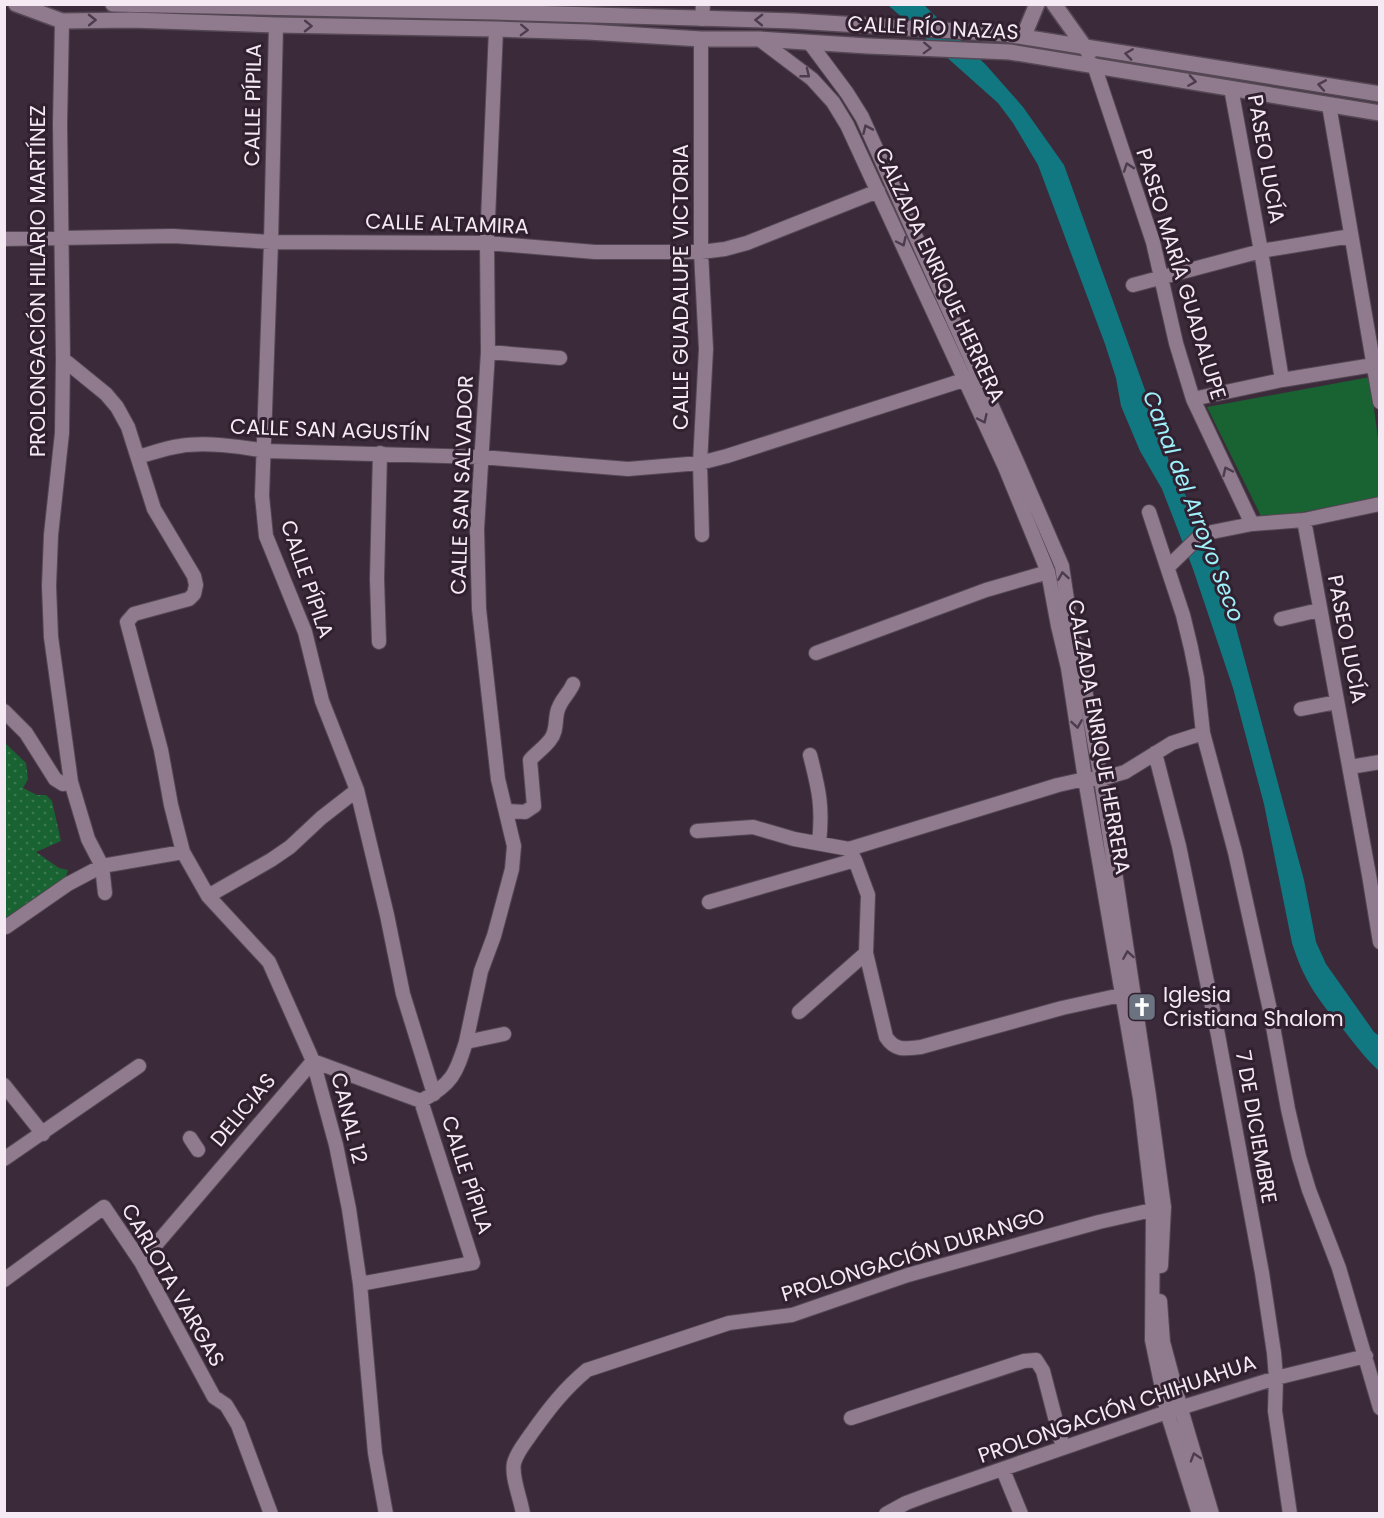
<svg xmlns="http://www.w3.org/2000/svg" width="1384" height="1518" font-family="Poppins,sans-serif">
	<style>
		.grass { fill: url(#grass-dots) }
		.park { fill: #196232 }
		.water { fill: #117780 }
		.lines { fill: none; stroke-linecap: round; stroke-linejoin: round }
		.street-casing { stroke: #554754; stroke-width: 16 }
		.secondary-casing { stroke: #554754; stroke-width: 18 }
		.street { stroke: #8f7b8d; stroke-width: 14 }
		.secondary { stroke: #8f7b8d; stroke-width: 15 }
		.oneway { stroke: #4d3c4c }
		.labels { text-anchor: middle; stroke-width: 6; stroke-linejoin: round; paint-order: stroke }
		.street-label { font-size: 21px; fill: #f5eaf4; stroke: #312130 }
		.poi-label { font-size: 21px; fill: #f5eaf4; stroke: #312130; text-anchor: start }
		.water-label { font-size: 22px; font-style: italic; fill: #9ff2fb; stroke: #312130 }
	</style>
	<defs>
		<pattern id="grass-dots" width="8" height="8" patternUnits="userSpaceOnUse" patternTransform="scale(1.5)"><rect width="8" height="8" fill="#196232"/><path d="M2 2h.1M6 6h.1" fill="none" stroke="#3b7950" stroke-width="1.8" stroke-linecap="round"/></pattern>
	</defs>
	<rect width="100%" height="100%" fill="#3b2b3a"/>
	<path class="grass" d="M4 742 26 763 28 779 23 788 37 795H46L52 801 61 841 36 852 59 868 68 870 65 879 5 918Z"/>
	<path class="park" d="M1370 377 1379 447V497L1263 520 1207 407Z"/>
	<path class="water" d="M888 5H924L986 65 1023 107 1064 165 1154 415 1171 468 1216 553 1304 880 1316 942 1326 964 1374 1032 1379 1036V1071C1365 1058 1354 1043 1342 1028 1317 998 1304 981 1292 943L1264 804 1233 688 1193 569 1162 489 1140 451 1121 406 1116 378 1105 344 1038 165 1013 123 998 103Z"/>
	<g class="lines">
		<g class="street-casing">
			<path id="street" d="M702 19 703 4
				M62 21 60 124 63 359 62 433 51 535 49 586 51 637 71 782 88 839 102 866 105 893
				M276 25 271 242 262 496 266 536 305 632 322 701 357 790 387 915 403 994 434 1094
				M701 39V252L706 349 700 463 702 535
				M759 39 812 79 833 102 847 125 1005 467 1048 572 1058 626 1068 668 1085 779 1140 1098 1153 1209 1152 1340 1167 1412 1199 1514
				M809 42 847 93 862 117 1018 464 1062 566 1071 626 1081 667 1101 779 1149 1096 1164 1207 1161 1266
				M1094 65 1153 242 1176 343 1193 399 1252 524
				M1231 88 1261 251 1282 380
				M1329 105 1380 402
				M4 239 173 236 271 242 487 243 595 252H701L725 249 747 243 878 191
				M1133 285 1261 251 1351 236
				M488 352 560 358
				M63 359 106 394 117 407 128 427 154 509 194 576 196 585 194 594 189 599 134 614 127 622 161 750 171 805 183 852
				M1193 399 1282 380 1373 365
				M138 457C152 453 166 448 180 446 204 442 240 446 265 451L481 457 628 469 700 463 727 456 973 377
				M1149 512 1183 615 1191 648 1197 678 1203 733 1235 852 1270 1010 1288 1109 1299 1157 1309 1190 1339 1268 1380 1408
				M1304 520 1369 875 1380 942
				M1168 567 1202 534 1252 524 1304 520 1380 504
				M1281 619 1319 610
				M379 642 377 579 380 453
				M816 653 986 590 1048 572
				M1301 709 1337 702
				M4 711 26 733 55 779 63 784 71 782
				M1155 753 1179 846 1218 1035 1262 1273 1274 1353 1276 1378 1275 1411 1290 1514
				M810 755C819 790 823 807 819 843
				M1350 767 1380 762
				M506 811 525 812 534 806 530 760C536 753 544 748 550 740 557 732 555 722 557 713 559 701 569 694 573 684
				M697 831 753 827 794 839 849 849 1058 785 1085 779H1101L1125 772 1172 743 1203 733
				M849 849 855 860 868 895 866 953 886 1037C895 1051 905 1049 921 1047L1062 1008 1130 993
				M208 896 271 860 290 847 321 818 357 790
				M709 902 855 860
				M6 927 68 884 102 866 183 852 208 896 269 962 313 1061 336 1145 349 1209 360 1284 375 1453 386 1514
				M799 1012 866 953
				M466 1042 481 971 494 936 512 869 514 846 498 779 479 609 477 529 488 352 487 243 496 29
				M4 1085 43 1134
				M190 1138 198 1150
				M4 1159 139 1066
				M141 1262 313 1061 421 1101C452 1084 456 1074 466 1042L504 1034
				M4 1280 104 1207 141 1262 214 1397 226 1405 238 1425 271 1514
				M360 1284 473 1263 421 1101
				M1160 1301 1163 1342 1181 1409 1212 1514
				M851 1418 1024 1361 1036 1360 1043 1371 1063 1448
				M1003 1470 1021 1514
				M523 1514C521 1499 511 1477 514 1463 517 1452 525 1443 531 1434 548 1410 564 1389 587 1370L729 1323 792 1315 908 1275 1099 1222 1161 1208
				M886 1514 906 1503 930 1494 1167 1412 1276 1378 1366 1356"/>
		</g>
		<g class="secondary-casing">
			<path id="secondary" d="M16 4 62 21 131 20 276 25 496 29 588 32 701 39H759L868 46 1010 52 1380 113
				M113 4 494 12 794 21 1005 34 1380 94
				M1054 4 1089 53
				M1021 36 1027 28 1037 4"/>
		</g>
		<use href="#street" class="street"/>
		<use href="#secondary" class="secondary"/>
	</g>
	<defs><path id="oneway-chevron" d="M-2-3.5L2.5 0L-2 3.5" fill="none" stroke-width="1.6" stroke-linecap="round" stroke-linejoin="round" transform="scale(1.5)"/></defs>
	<g class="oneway">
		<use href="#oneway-chevron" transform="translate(92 20) rotate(-1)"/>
		<use href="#oneway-chevron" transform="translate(759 20) rotate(-179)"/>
		<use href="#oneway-chevron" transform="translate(308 26) rotate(1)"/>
		<use href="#oneway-chevron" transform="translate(524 30) rotate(2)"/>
		<use href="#oneway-chevron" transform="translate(927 48) rotate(2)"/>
		<use href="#oneway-chevron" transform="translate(1129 54) rotate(-172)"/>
		<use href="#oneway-chevron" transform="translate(806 74) rotate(38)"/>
		<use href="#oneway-chevron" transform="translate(1192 81) rotate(9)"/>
		<use href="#oneway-chevron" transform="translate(1322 85) rotate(-170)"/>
		<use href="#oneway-chevron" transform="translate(867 129) rotate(-114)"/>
		<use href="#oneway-chevron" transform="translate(1128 167) rotate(-109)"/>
		<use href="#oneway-chevron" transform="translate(902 242) rotate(65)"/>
		<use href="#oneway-chevron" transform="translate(983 419) rotate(65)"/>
		<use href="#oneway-chevron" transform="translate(1227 471) rotate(-115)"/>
		<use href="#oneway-chevron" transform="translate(1063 576) rotate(-99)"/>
		<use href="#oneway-chevron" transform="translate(1077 724) rotate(81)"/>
		<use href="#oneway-chevron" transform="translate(1128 955) rotate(-99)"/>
		<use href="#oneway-chevron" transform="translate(1195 1457) rotate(-107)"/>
	</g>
	<defs>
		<g id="church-square" transform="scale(1.5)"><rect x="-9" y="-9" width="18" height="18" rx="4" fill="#6b7280" stroke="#312130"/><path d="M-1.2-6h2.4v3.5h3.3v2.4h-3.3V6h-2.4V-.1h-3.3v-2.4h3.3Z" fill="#fff"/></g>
	</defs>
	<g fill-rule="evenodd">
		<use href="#church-square" x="1142" y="1007"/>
	</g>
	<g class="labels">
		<g class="street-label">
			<text transform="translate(933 28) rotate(3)" y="7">CALLE RÍO NAZAS</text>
			<text transform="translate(253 105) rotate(-89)" y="7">CALLE PÍPILA</text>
			<text transform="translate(1266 159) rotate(80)" y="7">PASEO LUCÍA</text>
			<text transform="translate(447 224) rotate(2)" y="7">CALLE ALTAMIRA</text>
			<text transform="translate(1181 274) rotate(73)" y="7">PASEO MARÍA GUADALUPE</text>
			<text transform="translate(940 275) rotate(65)" y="7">CALZADA ENRIQUE HERRERA</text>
			<text transform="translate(38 281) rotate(-90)" y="7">PROLONGACIÓN HILARIO MARTÍNEZ</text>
			<text transform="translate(681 287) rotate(-90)" y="7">CALLE GUADALUPE VICTORIA</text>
			<text transform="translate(330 430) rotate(2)" y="7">CALLE SAN AGUSTÍN</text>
			<text transform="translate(462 485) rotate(-88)" y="7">CALLE SAN SALVADOR</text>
			<text transform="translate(307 579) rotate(71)" y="7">CALLE PÍPILA</text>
			<text transform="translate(1347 639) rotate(79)" y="7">PASEO LUCÍA</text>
			<text transform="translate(1099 737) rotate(80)" y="7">CALZADA ENRIQUE HERRERA</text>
			<text transform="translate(243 1110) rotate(-50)" y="7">DELICIAS</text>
			<text transform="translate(349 1118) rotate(76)" y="7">CANAL 12</text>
			<text transform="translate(1256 1127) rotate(80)" y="7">7 DE DICIEMBRE</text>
			<text transform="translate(467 1175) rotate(72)" y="7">CALLE PÍPILA</text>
			<text transform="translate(913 1255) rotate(-17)" y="7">PROLONGACIÓN DURANGO</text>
			<text transform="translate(173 1285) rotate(60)" y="7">CARLOTA VARGAS</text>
			<text transform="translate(1117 1409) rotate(-19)" y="7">PROLONGACIÓN CHIHUAHUA</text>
		</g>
		<g class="poi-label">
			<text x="1163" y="1002">Iglesia<tspan x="1163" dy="24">Cristiana Shalom</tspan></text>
		</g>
		<g class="water-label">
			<text transform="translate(1194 506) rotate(69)" y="8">Canal del Arroyo Seco</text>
		</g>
	</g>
	<rect width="1384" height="1518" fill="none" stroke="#f5eaf4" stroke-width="12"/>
</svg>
